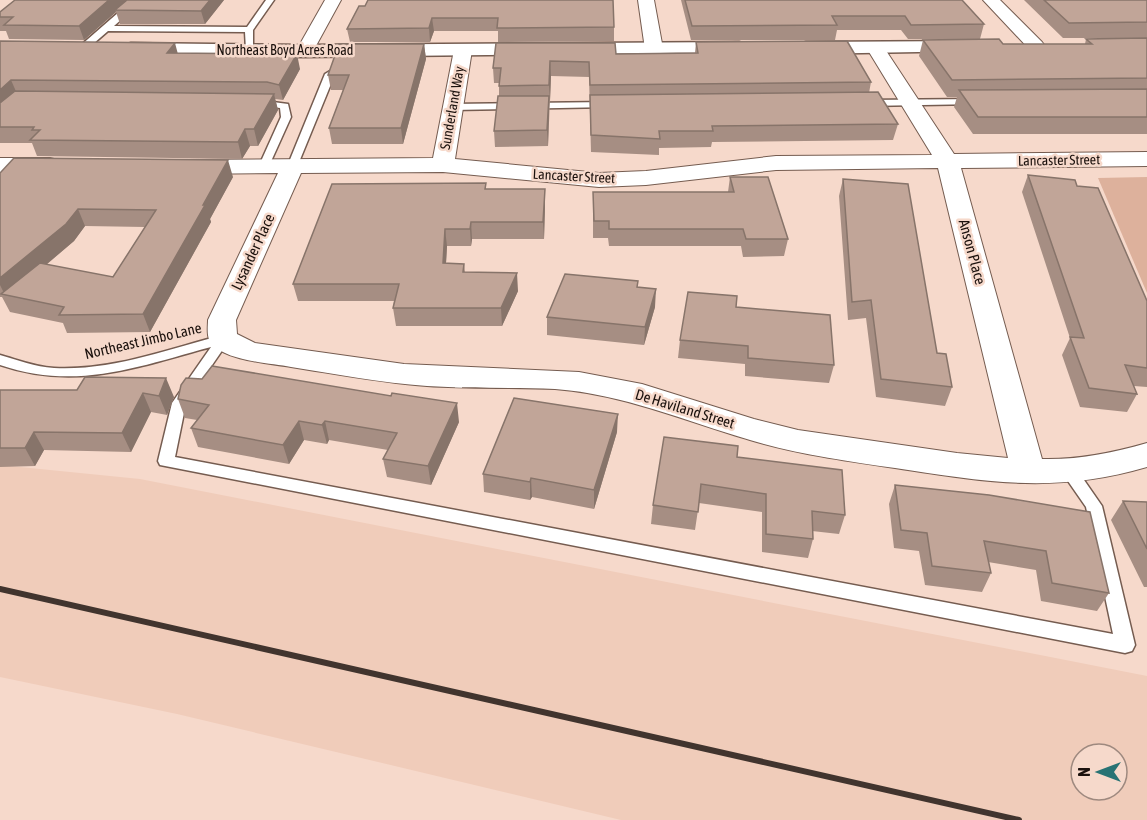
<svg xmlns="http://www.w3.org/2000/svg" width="1147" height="820" font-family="'Asap Condensed',sans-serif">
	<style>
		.built { fill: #f0ccba; fill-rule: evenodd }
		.green { fill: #ddb19c }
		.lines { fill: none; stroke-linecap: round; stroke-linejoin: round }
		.lane-casing { stroke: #755c50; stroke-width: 3 }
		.street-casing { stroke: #755c50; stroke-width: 2 }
		.secondary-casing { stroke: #755c50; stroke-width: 3 }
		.lane { fill: #fff; fill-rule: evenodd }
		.street { fill: #fff; fill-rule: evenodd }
		.secondary { fill: #fff; fill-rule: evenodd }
		.rail { stroke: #41342e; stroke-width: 6 }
		.wall { fill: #a68e83; fill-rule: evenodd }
		.shaded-wall { fill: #87746a }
		.building { fill: #c1a598; stroke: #87746a; stroke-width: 1.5 }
		.labels { text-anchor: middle; stroke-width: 5; stroke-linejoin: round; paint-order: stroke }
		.far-street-label { font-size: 14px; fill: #1b110d; stroke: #f6d9cb }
		.street-label { font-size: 15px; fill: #1b110d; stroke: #f6d9cb }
	</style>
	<rect width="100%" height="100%" fill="#f6d9cb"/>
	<path class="built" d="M0 465 140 479 1147 676V820H621L177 714 0 677ZM1081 754H1117V790H1081Z"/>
	<path class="green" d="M1147 177V293L1098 178Z"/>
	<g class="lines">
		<g class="lane-casing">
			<path id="lane" d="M139 0H150L133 9 114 26 247 27 266 0H274L253 30V52L246 50 245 32 108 31 86 50H80V46L127 5Z
				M330 71 335 74 297 167 292 170 288 169 287 167 325 74Z
				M977 99 980 100V104L866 106 861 103 866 100Z
				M258 100 288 104 291 117 268 168 263 171 258 168 281 117 280 108 255 105 253 103Z
				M608 102 613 105 611 107 452 110 447 107 452 104Z
				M223 335 230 339 186 403 175 457 1113 634 1086 507 1061 471 1063 467H1075L1102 506 1135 645 1132 651 1125 653 160 465 158 461 172 403 211 347C137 367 76 391 0 365V355C18 360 35 367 54 368 112 371 168 349 223 335Z"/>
		</g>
		<g class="street-casing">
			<path id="street" d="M325 0H341L311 55H299L296 51Z
				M638 0H654L663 49 660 53H648L645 49Z
				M983 0H1000L1042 42 1045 46 1042 50H1030Z
				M875 42 881 43 954 154 1147 152V166L961 168 1042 459C1078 460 1112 453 1147 443V467C1056 494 986 482 895 468 846 461 797 454 750 440 685 421 623 394 555 389 513 387 470 389 427 386 381 383 336 374 291 367 269 363 227 361 212 344 206 338 208 327 208 320L278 173 187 174 179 172 176 167 179 162 187 160 433 158 454 50 457 46H469L472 50 455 159 599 173 646 171 776 156 932 155 866 47 869 43ZM938 168 1008 458 957 453 798 430 754 419 642 384 579 372 404 364 255 343 237 334 236 320 301 173 443 172 599 187 646 185 776 170Z
				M0 158H50L58 160 61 165 58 170 50 172H0Z"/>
		</g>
		<g class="secondary-casing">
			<path id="secondary" d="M967 41 974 43 977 47 974 51 806 54 799 52 796 48 799 44 806 42Z
				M739 42 746 44 749 48 746 52 305 57 131 55 124 53 121 49 124 45 131 43 305 45Z"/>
		</g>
		<use href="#lane" class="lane"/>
		<use href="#street" class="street"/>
		<use href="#secondary" class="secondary"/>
		<path class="rail" d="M0 589 1019 820"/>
	</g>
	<path class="wall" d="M15 0H224L205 24H120L116 12 84 40 9 39 6 31H0V12Z
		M681 0H962L984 24 980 39H908L901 30H837L835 40H691Z
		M1024 0H1147V38H1063Z
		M359 6 614 27V41L498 42V31H434L430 42H350L347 29Z
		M1147 38V134H973L954 107 957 97H947L919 56 923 40 1003 44H1085L1086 39Z
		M0 41 178 53 300 69 283 100 275 99 278 110 258 146H250L242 159 37 156 32 143H0Z
		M696 42 871 82 869 93 898 124 893 140 712 142 711 147 659 148V155L591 152 589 77 551 76 548 146 495 147 494 131 499 96V83H494L493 68 616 54 695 53Z
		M424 44 426 59 403 144H332L329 128 343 90H331L328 75Z
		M0 173 233 177 210 219 211 222 150 332 67 333 63 323 10 312 2 297H0ZM85 226 145 227 113 277 46 265 74 241Z
		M1028 175 1077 186 1147 301V387L1134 386 1137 394 1127 412 1080 407 1062 355 1070 338 1022 192Z
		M730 177 788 239 784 256 743 257 741 246H609L608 238H593V192H728Z
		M843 179 952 387 945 406 876 397 866 318 848 320 839 196Z
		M486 189H545V205L544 239H472L471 246H447L446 263 464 264 465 272 518 291 502 326H396L393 308 394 301H298L293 284Z
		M637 287 655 307 644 345 547 335V317Z
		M736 307 834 365 829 383 745 376V364L678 358 680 340Z
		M85 377 174 397 167 415 151 412 131 452 44 450 35 466 0 467V390H77Z
		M178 399 459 422 431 485 387 477 383 459 388 450 329 440 327 444 304 440 289 464 198 447 191 428 197 420 185 418Z
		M617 432 594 509 532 497 530 500 484 492 483 474Z
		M737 457 845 515 839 534 812 531 813 539 808 558 762 552V512L699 503 695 530 651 524 653 505Z
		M895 485 989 495 1109 593 1097 611 1041 601 1036 570 988 562 991 573 982 592 925 585 919 551 894 548 889 504Z
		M1123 501 1147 502V587H1144L1111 520Z"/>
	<path class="shaded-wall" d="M109 0H134L115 10 116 12 84 40 79 26Z
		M210 0H224L205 24 201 11Z
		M432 18 434 31 430 42 429 28Z
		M175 43 179 58 167 53Z
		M424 44 426 59 403 144 401 128Z
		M297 54 300 69 283 100 279 85Z
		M550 61 551 76 550 101 549 85Z
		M11 80 18 96 0 112V90Z
		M274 94 278 110 258 146 254 129Z
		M549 96V111L548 146 547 130Z
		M245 129 250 146 242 159 238 142Z
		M228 160 233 177 210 219 211 222 150 332 143 314Z
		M545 189V205L544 239 543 222Z
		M78 209 85 226 74 241 9 296 5 295 0 285V278Z
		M471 222 472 239 471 246 470 229Z
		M445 229 447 246 445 280 443 263Z
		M517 273 518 291 502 326 501 308Z
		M656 289 655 307 644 345 645 327Z
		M166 378 174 397 167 415 159 396Z
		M143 393 151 412 131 452 122 433Z
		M457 403 459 422 431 485 428 466Z
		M618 414 617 432 594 509V490Z
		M299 421 304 440 289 464 283 445Z
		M325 421 329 440 327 444 322 425Z
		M34 432 44 450 35 466 25 448Z
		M531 478 532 497 530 500V482Z"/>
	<path class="building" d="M15 0H109L79 26 4 25 13 17H0V12Z
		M127 0H210L201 11 115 10Z
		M368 0H613L614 27 497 28 498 18H432L429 28 347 29 359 6H365Z
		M685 0H962L984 24 911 25 905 16H832L837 25 692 26Z
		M1044 0H1147V22L1069 23Z
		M1147 38V78L952 80 923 40 999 39 1003 44H1092L1086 39Z
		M0 41 175 43 167 53 297 54 279 85 267 82 11 80 0 90Z
		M847 41 871 82 590 85 589 62 550 61 549 85 499 86 501 68H493L496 43H615L616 54 698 53 696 42Z
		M339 44H424L401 128H329L349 75H328Z
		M1147 89V117H978L959 90Z
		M15 91 274 94 254 129H245L238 142 30 140 40 130H32L34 127H0V103Z
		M878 92 898 124 712 126 713 131H659L660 139 591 135 590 95Z
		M498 96H549L547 130 494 131Z
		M14 158 228 160 203 205H205L143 314 59 315 64 307 1 294 40 263 113 277 156 210 78 209 66 224 0 278V173Z
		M1028 175 1075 180 1077 186 1098 188 1147 301V368L1125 365 1137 394 1089 388 1070 337 1084 338Z
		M730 177H768L788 239H746L743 229H609V221H594L593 192H734Z
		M843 179 908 184 937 353 946 354 952 387 881 379 871 300 852 302Z
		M486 183 485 189H545L543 222H471L470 229H445L443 263 464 264 463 272 517 273 501 308H393L399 284H293L332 184Z
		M565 274 638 281 637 287 656 289 645 327 547 317Z
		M688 292 737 296 736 307 830 315 834 365 748 358V346L680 340Z
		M212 366 391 396 392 393 457 403 428 466 383 459 397 433 325 421 322 425 299 421 283 445 191 428 209 405 178 399 181 385 186 378 202 379Z
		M85 377 166 378 159 396 143 393 122 433 34 432 25 448H0V390H77Z
		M514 398 618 414 594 490 531 478 530 482 483 474Z
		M664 437 738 446 737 457 842 470 845 515 812 511 813 539 766 534V494L701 484 698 512 653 505Z
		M895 485 989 495 1090 512 1109 593 1052 583 1046 551 984 541 991 573 932 566 927 533 901 530Z
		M1123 501 1147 502V549Z"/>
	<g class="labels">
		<g class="far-street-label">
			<text x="285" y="55">Northeast Boyd Acres Road</text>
			<text transform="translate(452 108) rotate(-80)" y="5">Sunderland Way</text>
			<text transform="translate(1059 160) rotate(-1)" y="5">Lancaster Street</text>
			<text transform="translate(574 176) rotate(3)" y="5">Lancaster Street</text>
		</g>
		<g class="street-label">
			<text transform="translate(253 252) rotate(-65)" y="5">Lysander Place</text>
			<text transform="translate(972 252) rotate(75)" y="5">Anson Place</text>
			<text transform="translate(143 341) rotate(-13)" y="5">Northeast Jimbo Lane</text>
			<text transform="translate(685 409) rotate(17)" y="5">De Haviland Street</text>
		</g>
	</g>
	<g transform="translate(1099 772) rotate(270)"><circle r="28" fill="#f6d9cb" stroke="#9e897f" stroke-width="1.5"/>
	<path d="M0-4.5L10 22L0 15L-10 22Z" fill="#287374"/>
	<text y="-9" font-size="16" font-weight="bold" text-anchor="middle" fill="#1b110d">N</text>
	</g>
</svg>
